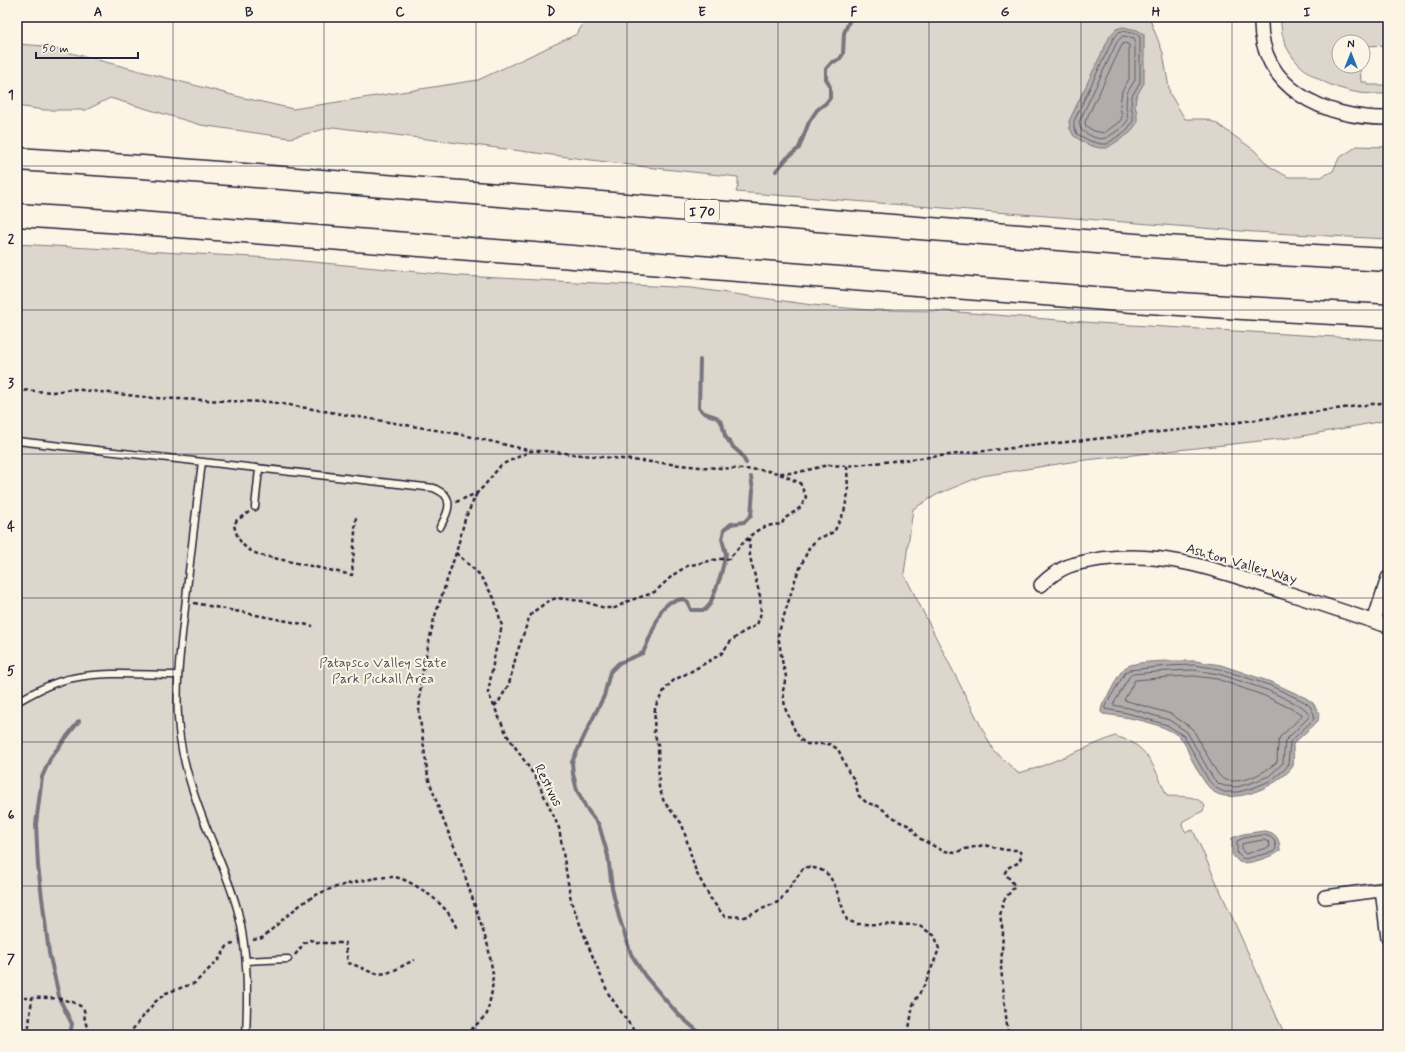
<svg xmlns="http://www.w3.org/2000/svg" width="1405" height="1052" font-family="Mynerve,sans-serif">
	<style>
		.green { fill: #dcd6cc; stroke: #7f7c84 }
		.water { fill: #b2adab; stroke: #78757e }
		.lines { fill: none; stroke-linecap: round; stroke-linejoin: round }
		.shore { stroke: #5c5a68; stroke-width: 1 }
		.stream { stroke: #78757e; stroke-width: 4 }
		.lane-casing { stroke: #22223b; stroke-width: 9 }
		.street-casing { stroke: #22223b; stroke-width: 16 }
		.highway-casing { stroke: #22223b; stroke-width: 25 }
		.path { stroke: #22223b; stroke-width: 2.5; stroke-dasharray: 4 3; stroke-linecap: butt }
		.lane { stroke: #fcf5e5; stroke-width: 6 }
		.street { stroke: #fcf5e5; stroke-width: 13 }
		.highway { stroke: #fcf5e5; stroke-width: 22 }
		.grid { fill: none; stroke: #22223b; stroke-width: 1; stroke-opacity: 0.55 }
		.labels { text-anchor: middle; stroke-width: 4; stroke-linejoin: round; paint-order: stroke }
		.shield { fill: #fcf5e5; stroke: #63616e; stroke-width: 1 }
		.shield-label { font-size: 13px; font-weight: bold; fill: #22223b }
		.street-label { font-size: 14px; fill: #22223b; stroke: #fcf5e5 }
		.park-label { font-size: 14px; fill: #504f5f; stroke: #fcf5e5 }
		.neatline { fill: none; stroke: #22223b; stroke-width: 1.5 }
		.grid-label { font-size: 13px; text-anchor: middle; font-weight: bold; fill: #22223b }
	</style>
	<rect width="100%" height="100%" fill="#fcf5e5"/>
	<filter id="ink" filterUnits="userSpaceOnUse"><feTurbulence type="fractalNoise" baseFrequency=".025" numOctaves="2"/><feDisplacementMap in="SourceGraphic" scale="8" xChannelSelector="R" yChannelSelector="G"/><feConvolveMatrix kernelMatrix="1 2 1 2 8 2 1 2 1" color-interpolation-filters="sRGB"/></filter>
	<g filter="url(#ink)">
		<path class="green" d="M587 17H1149L1163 53 1170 94 1185 119H1206L1216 123 1254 150 1269 166 1288 177H1321L1333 171 1339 158 1350 151 1357 146 1388 147V239L1254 232 736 192 738 186V177L646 167 333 127 290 138 201 125 110 98 86 110H44L17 106V44L44 46 240 97 293 109 478 80 577 34Z
			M1281 17H1388V45L1366 46V48L1363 49V42H1339V66H1360L1361 82H1367L1368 85H1388V94C1379 94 1369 94 1360 93 1321 87 1278 62 1281 17Z
			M17 244 271 258 461 276 692 288 812 305 870 310 945 311 1097 323 1388 340V420L1297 437 1077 461 982 476 938 494 913 509 904 574 993 750 1018 773 1037 768 1115 736C1121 738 1128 740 1133 743 1152 755 1158 776 1167 796 1179 797 1197 794 1205 806L1203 811 1183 821 1182 826 1186 832 1193 830 1285 1035H17Z"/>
		<path class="water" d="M1123 27 1137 30 1144 34V83L1136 97 1135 106 1137 113V123L1130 133 1107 148H1100L1088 145 1074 136 1070 129 1069 121 1110 36 1116 29Z
			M1195 661 1221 665 1271 682 1306 698 1313 703 1319 713 1318 721 1293 744C1293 750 1294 761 1293 766 1291 770 1286 774 1282 777 1268 789 1232 804 1214 792 1205 786 1194 764 1189 754 1187 749 1185 742 1181 738 1162 722 1127 717 1103 714L1101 712C1101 703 1107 698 1111 690 1115 683 1119 672 1126 667 1137 660 1180 661 1195 661Z
			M1264 831C1276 832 1280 839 1280 851 1274 856 1246 866 1239 862 1237 860 1234 857 1232 854V838L1243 834Z"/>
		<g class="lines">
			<path class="shore" d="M1123 31 1136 34 1140 37V82L1132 96 1131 106 1133 114V121L1127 130 1107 144H1101L1090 141 1077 134 1074 128V121L1113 39 1119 32Z
				M1123 36 1134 38 1135 40V80L1127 93 1126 105 1128 120C1124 126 1120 129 1114 133 1101 143 1094 138 1081 130L1079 122 1117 42Z
				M1125 43 1129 45V79L1122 91 1120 105 1122 118 1119 122 1104 133 1094 131 1086 126 1085 122 1122 45Z
				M1194 665 1220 669 1269 685 1303 701 1310 706 1314 714V719L1290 742 1288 765 1285 769 1272 780 1253 788 1238 792H1224L1216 788 1209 781 1184 736 1167 725 1127 713 1105 709V706L1125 673 1129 670 1169 666Z
				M1194 670 1219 674 1267 690 1301 706 1306 710 1309 715V717L1285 741 1283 763 1269 776 1251 783 1237 787 1225 786 1219 784 1213 778 1187 732 1169 720 1129 708 1113 705 1129 677 1132 674 1169 671Z
				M1194 676 1217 679 1265 696 1302 714 1301 717 1280 737 1278 743 1277 762C1264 773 1241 786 1223 779L1218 774 1204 750 1194 731 1190 727 1171 714 1124 700 1135 680 1169 677Z
				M1263 835C1272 836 1276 840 1276 849L1273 852 1245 859 1242 858 1237 853V841L1244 838Z
				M1264 840 1269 842 1270 847 1246 854 1242 851V844Z"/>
			<path class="stream" d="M776 171 787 158 799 148 809 122 817 110 826 103 830 98V87L826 79V69L832 62 839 60 843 54 844 33 851 17
				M700 360 699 408 704 413 716 417 722 423 725 436 733 447 741 454 746 463
				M70 1035 72 1024 60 1000 49 953 38 866 36 824 42 777 51 757 79 721
				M702 1035 679 1015 662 996 645 976 631 954 619 917 612 888 608 856 599 825 586 808 577 790 573 774 572 762 591 722 604 696 610 672 619 663 643 653 662 609 670 602 683 599 687 601 691 610H705L710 604 720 578 726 554 722 539 724 530 731 524 744 522 751 516 753 490 751 477"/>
			<g class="lane-casing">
				<path id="lane" d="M17 441 434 488C437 490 442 492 445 495 453 504 445 518 440 527
					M202 462C196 511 190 559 185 608 180 651 174 695 180 738 185 773 198 808 212 841 221 864 232 888 238 912 248 952 248 994 246 1035
					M255 507 259 469
					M17 702C34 692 54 681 73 678 105 671 145 675 178 675
					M246 961 288 959"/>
			</g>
			<g class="street-casing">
				<path id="street" d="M1261 17C1258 89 1326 119 1388 118
					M1041 585C1061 565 1075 563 1101 559 1166 550 1223 572 1284 592 1319 603 1353 615 1388 626
					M1374 621 1388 578
					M1382 890 1388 938
					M1325 897 1388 889"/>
			</g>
			<g class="highway-casing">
				<path id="highway" d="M17 159 142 167 1135 245 1243 252 1388 260
					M17 215 139 223 1133 301 1243 308 1388 316"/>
			</g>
			<path class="path" d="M17 390 53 392 73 389 154 398 227 401 271 402 459 434 532 451H544L700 467 762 470 778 473H795L828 465 847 466 1187 429 1388 402
				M847 466 848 493 844 512 834 532 817 539 809 548 796 577 778 635 783 666 786 676 783 691 785 708 796 733 801 740 807 744H829L838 749 849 773 854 779 859 796 867 803 878 806 900 822 910 826 919 838 943 851 957 852 965 849 984 845 1005 850H1019L1022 856 1018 863 1007 868 1005 873 1015 886 1004 900 1000 915 1003 933 1001 968 1008 1035
				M780 474 800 483 806 497 801 507 784 519 782 524C779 525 776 524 773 525 764 526 755 531 749 537L750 557 760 596 761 613 757 625 743 632 731 641 721 654 690 672 674 680 665 689 655 707 654 732 658 745 659 787 664 802 682 824 696 872 711 899 724 916 744 917 780 901 804 867C812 867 825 869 830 877 837 888 842 907 847 920L857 924 918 925 935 936 939 949 926 982 913 1005 908 1035
				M456 502 477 493 484 486 501 465 531 451
				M249 512 237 520 234 525C238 542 244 549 260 555L352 575 356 517
				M456 553 479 574 494 598 502 626 495 653 488 693 507 735 536 778 559 828 571 901 590 950 608 993 637 1035
				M194 603 313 626
				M494 706 498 703 509 684 516 656 529 618 533 612 547 602 556 598 582 601 605 608H615L628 601 650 594 656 591 673 575 687 566 718 559H729L744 541 749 538
				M253 940 262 938C281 922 301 900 325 891 339 885 378 876 393 877 405 877 432 895 440 904 448 911 453 920 457 929
				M295 955 304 943 310 940 320 943H345L348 963C358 965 365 971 375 973 387 977 403 965 414 960
				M17 998H32
				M28 1035 32 998C44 997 77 998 84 1010 85 1013 84 1016 85 1020 86 1025 88 1030 90 1035
				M128 1035 155 1002 166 993 195 983 220 958 228 945 234 944
				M466 1035 487 1014 492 991 493 974 488 946 475 906 460 861 440 812 428 777 419 712 421 679 434 619 456 553 465 519 477 493"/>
			<use href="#lane" class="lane"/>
			<use href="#street" class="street"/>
			<use href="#highway" class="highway"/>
		</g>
	</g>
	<path class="grid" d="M173 17V1035M324 17V1035M476 17V1035M627 17V1035M778 17V1035M929 17V1035M1081 17V1035M1232 17V1035M17 166H1388M17 310H1388M17 454H1388M17 598H1388M17 742H1388M17 886H1388"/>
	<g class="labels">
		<rect class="shield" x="685" y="200" width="34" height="22" rx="3"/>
		<g class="shield-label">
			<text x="702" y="216">I 70</text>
		</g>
		<g class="street-label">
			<text transform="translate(1242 563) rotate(16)" y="5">Ashton Valley Way</text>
			<text transform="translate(549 785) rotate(63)" y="5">Restivus</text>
		</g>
		<g class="park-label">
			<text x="383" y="667">Patapsco Valley State<tspan x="383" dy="16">Park Pickall Area</tspan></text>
		</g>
	</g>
	<rect width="1405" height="1052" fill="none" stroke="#fcf5e5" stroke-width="44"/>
	<g transform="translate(1351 54)"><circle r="19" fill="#fcf5e5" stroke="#a5a1a1"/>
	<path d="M0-3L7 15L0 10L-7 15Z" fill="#1f6fb2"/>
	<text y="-6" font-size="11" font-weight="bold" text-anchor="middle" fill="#22223b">N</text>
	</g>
	<path d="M36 52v6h102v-6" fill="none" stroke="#22223b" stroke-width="2"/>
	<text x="42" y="52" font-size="12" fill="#22223b" stroke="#fcf5e5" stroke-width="3" paint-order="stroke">50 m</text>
	<rect x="22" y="22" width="1361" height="1008" class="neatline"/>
	<g class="grid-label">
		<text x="98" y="16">A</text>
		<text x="249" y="16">B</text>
		<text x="400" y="16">C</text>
		<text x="551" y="16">D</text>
		<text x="702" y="16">E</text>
		<text x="854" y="16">F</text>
		<text x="1005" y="16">G</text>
		<text x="1156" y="16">H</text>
		<text x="1307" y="16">I</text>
		<text x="11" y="99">1</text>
		<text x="11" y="243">2</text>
		<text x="11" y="387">3</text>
		<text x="11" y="531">4</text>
		<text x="11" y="675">5</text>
		<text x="11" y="819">6</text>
		<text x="11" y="963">7</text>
	</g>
</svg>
